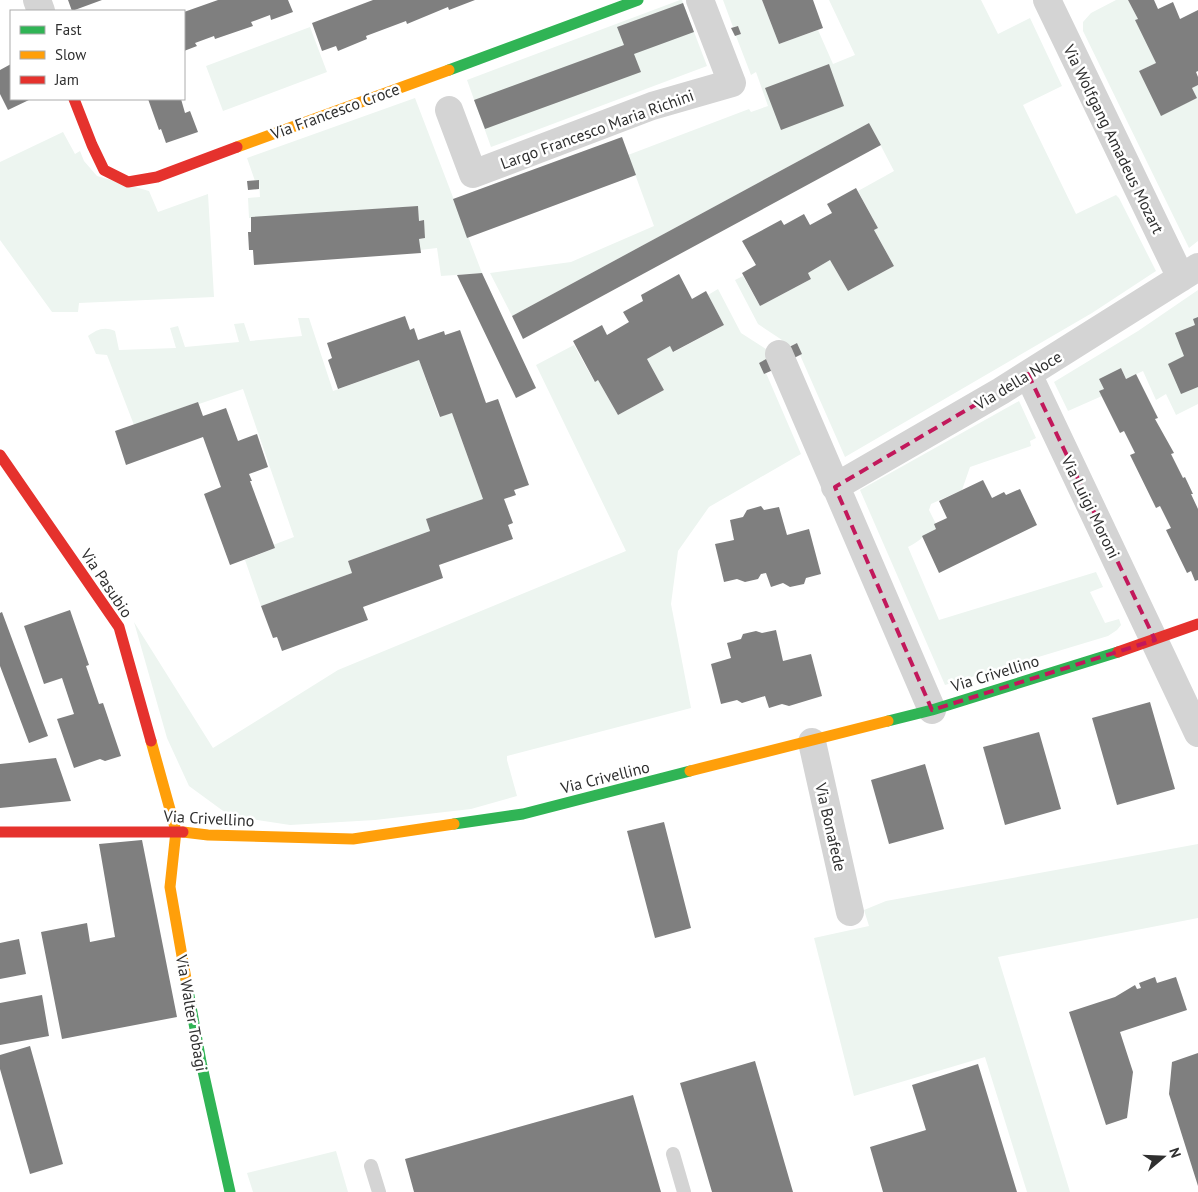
<svg xmlns="http://www.w3.org/2000/svg" width="1198" height="1192" font-family="'PT Sans',sans-serif">
	<style>
		.green { fill: #edf5f0 }
		.building { fill: #7f7f7f }
		.lines { fill: none; stroke-linecap: round; stroke-linejoin: round }
		.lane { stroke: #d4d4d4; stroke-width: 14 }
		.street { stroke: #d4d4d4; stroke-width: 28 }
		.fast { stroke: #30b455; stroke-width: 11 }
		.slow { stroke: #ff9f0a; stroke-width: 11 }
		.jam { stroke: #e5322d; stroke-width: 11 }
		.marked { fill: none; stroke: #c2185b; stroke-width: 4; stroke-dasharray: 10 6; stroke-linejoin: round }
		.labels { text-anchor: middle; stroke-width: 5; stroke-linejoin: round; paint-order: stroke }
		.street-label { font-size: 16px; fill: #2f2f2f; stroke: #fff }
	</style>
	<rect width="100%" height="100%" fill="#fff"/>
	<path class="green" d="M680 0H682L683 3 707 66 491 147 467 80Z
		M723 0H762L779 44 818 30 833 64 855 55 829 0H981L998 34 1030 18 1062 86 1023 105 1076 214 1116 195 1119 198 1156 271 1092 313 845 457 800 355 802 354 797 343 787 347 782 340 758 324 735 280 743 276 760 306 811 279 808 273 830 260 848 291 894 266 874 230 878 228 858 191 894 171 869 123 512 316 490 273 571 262 654 226 628 155 749 109 751 112 768 106 756 72 751 75 736 36 741 34 738 26 733 27Z
		M1116 0H1128L1138 19 1136 20 1156 63 1139 71 1161 115 1197 98 1192 88 1198 85V241L1189 248 1083 31V22L1091 13Z
		M310 27 327 72 223 111 206 66Z
		M415 98 482 273 441 276 437 248 420 250 419 239 425 238 423 220 419 221 418 206 249 218 248 198 260 197 259 181H255L247 158Z
		M63 132 75 154 80 151 84 161 97 176 149 191 158 212 208 194 214 297 79 303 78 312H52L0 240V162Z
		M718 289 741 333 766 349 771 358 759 363 764 374 766 373 801 454 709 507 678 551 671 604 691 708 507 756V760L517 796 471 809 375 820 290 825 230 816 189 786 167 738 134 622 213 748 338 670 626 551 536 365 574 345 594 381 598 380 618 415 664 390 647 359 670 346 674 352 724 325 708 295Z
		M1198 290V404L1176 415 1166 394 1156 400 1143 371 1126 379 1121 368 1099 379 1104 389 1099 391 1102 396 1068 411 1054 382 1138 331Z
		M298 318H309L333 391 419 360 439 417 452 413 483 499 426 519 430 531 348 561 352 573 261 606 245 560 275 548 273 545 294 537 243 389 199 404 198 402 134 425 107 355 96 354 88 336C96 330 104 326 115 331L119 350 176 348 170 328 178 326 185 347 239 342 234 324 244 323 250 341 302 336Z
		M1019 401 1036 438 1030 441 1031 446 970 467 962 490 931 504 929 510 936 524V529C925 534 919 542 908 547L939 620 1096 572 1103 587 1090 592 1105 623 1119 619 1121 625 1117 630 1108 636 945 685 860 490Z
		M1198 844V918L998 957 1070 1192H1027L985 1057 854 1096 814 938 869 926 864 910 886 901Z
		M336 1151 348 1192H253L247 1173Z"/>
	<path class="building" d="M68 0H102L72 11Z
		M218 0H288L293 12 271 20 270 15 251 22 253 26 215 39 214 36 195 43 197 46 184 51V12Z
		M373 0H475L449 10 448 7 407 24 406 21 366 36 367 39 338 51 336 46 322 51 312 23Z
		M762 0H813L823 28 779 44Z
		M1128 0H1154L1158 9 1173 2 1180 19 1198 10V71L1196 72 1198 77V85L1192 88 1197 98 1161 116 1139 71 1156 63 1135 20 1138 19Z
		M683 3 694 32 634 54 641 72 485 129 474 100 624 45 617 27Z
		M738 26 741 34 735 36 731 28Z
		M11 64V99H31L8 110 0 94V70Z
		M829 64 844 106 781 130 765 88Z
		M148 99H181L185 113 190 111 198 132 166 143 161 129 159 130Z
		M869 123 881 145 523 339 512 316Z
		M622 137 636 175 467 238 453 199Z
		M259 180V189L248 190 247 181Z
		M856 188 878 228 874 230 894 266 848 291 830 260 808 273 811 279 760 306 742 273 756 265 742 241 781 220 784 225 804 214 810 225 832 213 827 204Z
		M418 206 419 221 424 220 425 238 419 239 421 253 254 265 253 250H249L248 232H251V217Z
		M482 273 536 388 516 398 457 275Z
		M679 274 692 299 706 291 724 325 673 352 670 346 647 359 664 390 618 415 598 380 595 382 573 341 602 325 607 335 629 322 623 312 643 301 641 295Z
		M405 316 410 330 414 328 418 340 444 331 445 335 460 330 486 403 498 399 529 485 514 490 516 495 504 499 513 523 508 525 513 539 439 565 443 578 363 607 368 620 282 651 277 637 273 638 261 606 352 573 348 561 430 531 426 519 483 499 452 413 440 417 419 360 338 389 328 360 332 358 327 343Z
		M1198 317V387L1181 394 1168 364 1184 356 1175 333 1195 325 1193 319Z
		M797 343 802 354 794 358 789 347Z
		M768 358 773 370 764 374 759 363Z
		M1121 368 1126 379 1136 374 1158 418 1155 419 1174 453 1171 454 1183 478 1185 477 1193 494H1191L1198 509V580L1195 581 1191 571 1187 573 1166 530 1171 528 1160 506 1156 508 1130 455 1135 453 1124 431 1120 433 1099 391 1104 389 1099 379Z
		M198 402 203 416 226 408 238 441 257 434 268 467 249 474 252 481H250L275 548 230 565 204 494 221 487 203 437 126 465 115 431Z
		M983 480 992 498 1004 492 1006 495 1020 489 1037 525 939 573 922 536 936 529 934 524 947 518 939 501Z
		M761 506 764 510 779 507 787 535 809 529 821 574 806 578 804 584 790 587 783 583 771 587 766 573 761 574 758 579 745 582 737 579 724 582 715 544 734 540 730 520 743 517 747 510Z
		M70 610 89 665 86 666 99 704 103 703 121 756 105 761 100 759 74 768 57 719 74 714 62 678 44 684 24 626Z
		M2 612 48 736 29 743 0 666V613Z
		M776 630 783 661 811 654 822 696 789 706 782 704 769 708 765 696 742 703 737 700 721 704 711 664 731 658 727 643 741 639 743 634 756 631 762 633Z
		M1150 702 1175 789 1117 805 1092 718Z
		M1039 732 1061 809 1005 825 983 747Z
		M56 758 71 801 0 808V764Z
		M925 764 944 829 889 844 871 780Z
		M664 822 691 928 655 938 627 831Z
		M142 840 177 1017 62 1039 41 932 87 923 90 942 115 937 99 844Z
		M19 939 26 974 0 979V943Z
		M1155 977 1157 983 1176 977 1187 1010 1120 1032 1133 1072 1127 1118 1106 1125 1069 1012 1115 997 1135 985 1137 989 1141 988 1139 983Z
		M42 995 49 1036 0 1045V1003Z
		M30 1046 63 1164 30 1174 0 1069V1055Z
		M1198 1053V1186L1169 1094 1172 1062Z
		M755 1061 793 1192H712L680 1083Z
		M978 1064 1017 1192H883L870 1147 926 1130 912 1085Z
		M633 1095 661 1192H414L405 1159Z"/>
	<g class="lines">
		<path class="lane" d="M673 1154 684 1192
			M371 1166 379 1192"/>
		<path class="street" d="M37 0 41 11
			M1047 0 1181 278
			M449 110 473 174 652 106 732 83 700 0
			M779 354 932 710
			M1028 374 1198 733
			M835 487 1001 391 1198 267
			M812 742 850 912"/>
		<path class="fast" d="M449 70 638 0
			M888 721 932 710 1118 652
			M454 824 523 814 690 771
			M186 979 201 1062 230 1192"/>
		<path class="slow" d="M237 147 449 70
			M151 741 176 831 170 887 186 979
			M690 771 888 721
			M183 832 208 835 353 839 454 824"/>
		<path class="jam" d="M74 99 92 145 104 170 128 182 157 177 237 147
			M0 455 119 627 151 741
			M1118 652 1198 624
			M0 832H183"/>
	</g>
	<path class="marked" d="M1028 374 1155 640 932 710 835 487Z"/>
	<g class="labels">
		<g class="street-label">
			<text transform="translate(335 111) rotate(-20)" y="6">Via Francesco Croce</text>
			<text transform="translate(597 129) rotate(-20)" y="6">Largo Francesco Maria Richini</text>
			<text transform="translate(1114 139) rotate(64)" y="6">Via Wolfgang Amadeus Mozart</text>
			<text transform="translate(1018 380) rotate(-31)" y="6">Via della Noce</text>
			<text transform="translate(1091 507) rotate(64)" y="6">Via Luigi Moroni</text>
			<text transform="translate(107 583) rotate(56)" y="6">Via Pasubio</text>
			<text transform="translate(995 673) rotate(-17)" y="6">Via Crivellino</text>
			<text transform="translate(605 777) rotate(-14)" y="6">Via Crivellino</text>
			<text transform="translate(209 818) rotate(3)" y="6">Via Crivellino</text>
			<text transform="translate(831 827) rotate(77)" y="6">Via Bonafede</text>
			<text transform="translate(192 1013) rotate(80)" y="6">Via Walter Tobagi</text>
		</g>
	</g>
	<rect x="10" y="10" width="175" height="90" fill="#ffffff" stroke="#acacac"/>
	<rect x="20" y="26" width="25" height="8" fill="#30b455" stroke="#acacac"/>
	<text x="55" y="35" font-size="15" fill="#2f2f2f">Fast</text>
	<rect x="20" y="51" width="25" height="8" fill="#ff9f0a" stroke="#acacac"/>
	<text x="55" y="60" font-size="15" fill="#2f2f2f">Slow</text>
	<rect x="20" y="76" width="25" height="8" fill="#e5322d" stroke="#acacac"/>
	<text x="55" y="85" font-size="15" fill="#2f2f2f">Jam</text>
	<g transform="translate(1163 1157) rotate(71)" stroke="#ffffff" stroke-width="4" paint-order="stroke">
	<path d="M0-4L9 19L0 12L-9 19Z" fill="#2f2f2f"/>
	<text y="-8" font-size="14" font-weight="bold" text-anchor="middle" fill="#2f2f2f">N</text>
	</g>
</svg>
